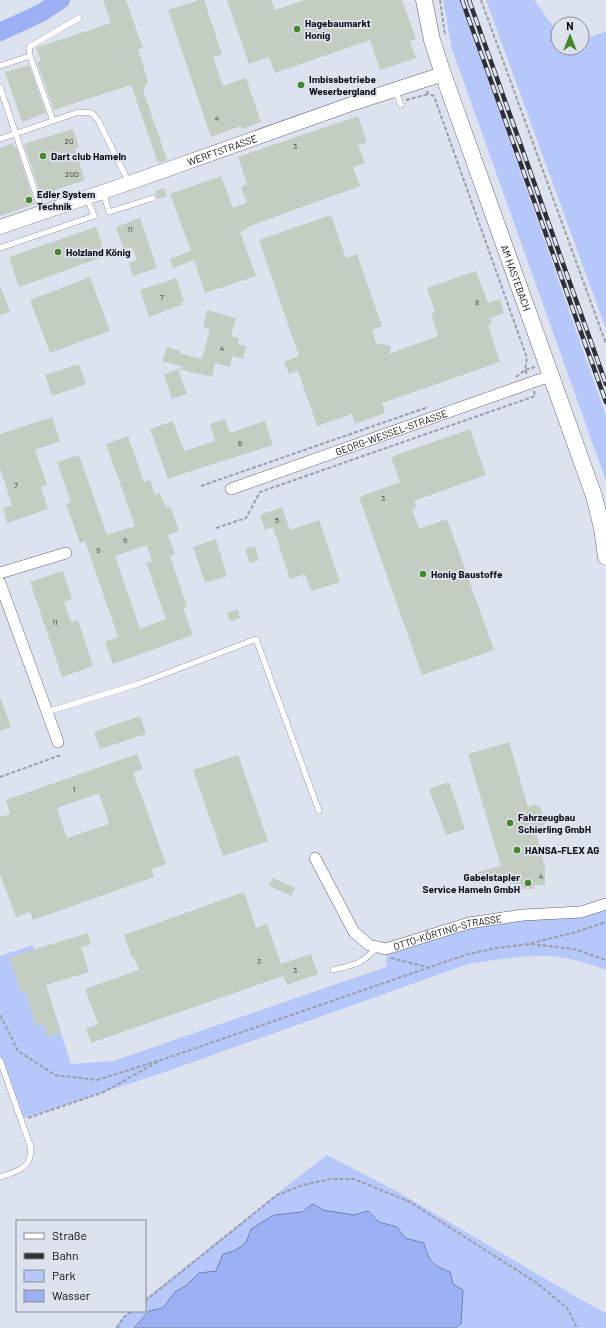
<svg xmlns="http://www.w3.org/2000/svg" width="606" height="1328" font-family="Barlow,sans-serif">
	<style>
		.green { fill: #b6c7f9 }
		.water { fill: #9cb1f3; stroke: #7080af }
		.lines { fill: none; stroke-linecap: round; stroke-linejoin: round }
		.river { stroke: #9cb1f3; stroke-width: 18 }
		.building { fill: #c4cdc2; fill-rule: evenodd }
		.service-casing { stroke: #616570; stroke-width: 6 }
		.minor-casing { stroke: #616570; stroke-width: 12 }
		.tertiary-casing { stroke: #616570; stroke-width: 15 }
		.secondary-casing { stroke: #616570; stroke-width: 17 }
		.path { stroke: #9a9ea8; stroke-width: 2; stroke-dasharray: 4 2; stroke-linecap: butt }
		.service { stroke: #fff; stroke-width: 5.5 }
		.minor { stroke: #fff; stroke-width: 11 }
		.tertiary { stroke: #fff; stroke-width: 14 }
		.secondary { stroke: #fff; stroke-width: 16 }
		.rail-casing { stroke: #2f3036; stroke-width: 4.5 }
		.rail { stroke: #dde2ef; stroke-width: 3; stroke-dasharray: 9; stroke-linecap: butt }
		.poi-dot { fill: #458729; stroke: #dde2ef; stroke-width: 1.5 }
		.labels { text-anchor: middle; stroke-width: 3.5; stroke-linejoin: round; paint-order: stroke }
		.number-label { font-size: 8px; fill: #393c3c }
		.poi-label { font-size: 10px; font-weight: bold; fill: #0b0c10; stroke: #dde2ef; text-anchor: start }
		.street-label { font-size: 10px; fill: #0b0c10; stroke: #dde2ef }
	</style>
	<rect width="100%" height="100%" fill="#dde2ef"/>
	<path class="green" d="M443 0H460L606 416V481L452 49Z
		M486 0H534L554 27 558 34V48H582V40L606 31V329Z
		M606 904V970C588 963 562 955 542 956 518 956 492 960 468 964L165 1072 22 1119 0 1057V956L33 945 71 1064 113 1061 386 967 387 949 469 924Z
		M327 1155 398 1192 585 1302 606 1313V1328H455L461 1324 450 1272C434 1266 428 1259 424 1243L405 1238 397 1227 379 1222 368 1211 354 1215 323 1210 313 1204 302 1212 274 1215 246 1243 234 1251 223 1254 216 1271 199 1274 187 1285 175 1292 163 1308 149 1311 134 1328H115C125 1313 126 1311 145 1311V1299L297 1178Z"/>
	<path class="water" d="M313 1204 323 1210 354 1215 368 1211 379 1222 397 1227 405 1238 424 1243C428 1260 433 1266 450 1272L453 1284 463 1290 461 1324 455 1328H134L149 1311 163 1308 175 1292 187 1285 199 1273 216 1271 223 1254 234 1251 246 1243 251 1229 274 1215 302 1212Z"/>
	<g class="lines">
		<path class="river" d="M0 32 41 13 61 0"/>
	</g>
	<path class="building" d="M103 0H126L143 48 138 49 148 81 143 90 167 160 158 163 131 85 54 110 37 62 41 61 36 48 111 23Z
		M199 0H204L222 54 213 57 223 86 246 78 261 122 242 129 241 126 211 137 168 10Z
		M227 0H271L275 10 305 0H402L416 39 410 41 416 58 380 70 370 40 275 73 269 57 249 64Z
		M29 65 46 113 22 122 5 72Z
		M358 116 367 142 358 145 365 163 353 167 360 186 247 227V229L240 232 256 276 205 293 194 260 173 268 170 259 191 251 170 194 221 176 233 208 247 203 241 187 247 184 238 157Z
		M73 129 79 147 75 149 85 180 41 195 24 144Z
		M13 143 14 147 16 146 35 204 0 216V148Z
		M164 188 167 196 158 199 155 191Z
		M331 215 346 258 357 254 382 326 372 330 376 343 391 346 389 354 438 336 431 313 435 312 427 288 476 271 488 303 500 299 504 313 490 318 492 324 488 325 500 362 382 403 385 413 355 424 352 414 317 426 298 371 289 374 284 362 299 356 259 240Z
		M140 218 157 268 133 276 129 263 137 260 132 247 124 250 116 227Z
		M96 227 106 256 19 287 9 257Z
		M90 277 110 331 50 353 30 300Z
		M176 278 184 301 178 303 184 304 149 317 140 290Z
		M0 286 10 312 0 315Z
		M207 310 236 318 231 336 239 338 238 344 246 346 243 359 232 356 230 367 215 363 212 377 178 369 184 367 162 361 167 347 180 351 179 353 202 359 210 329 203 327Z
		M79 364 86 384 52 396 45 375Z
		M178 369 187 394 172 399 164 374Z
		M52 417 60 441 35 450 47 485 41 487 48 509 7 523 3 508 12 505 0 468V434Z
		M225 419 230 433 265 421 273 445 191 471 168 479 150 429 173 421 184 451 215 441 210 424Z
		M470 429 486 475 414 501 417 508 412 509 419 529 447 519 494 650 422 675 359 497 400 482 391 457Z
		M128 436 144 482 150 480 155 495 160 493 166 508 170 506 179 531 168 535 175 554 170 556 187 607 183 608 193 635 113 664 105 642 118 637 85 541 80 543 66 504 71 502 57 462 79 455 107 535 135 526 106 444ZM147 545 152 561 146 563 166 619 140 629 115 556Z
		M282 507 290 530 319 520 340 582 311 591 305 574 290 579 273 527 265 530 260 515Z
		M216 539 227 576 205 583 193 547Z
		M255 546 259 560 250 563 245 549Z
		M63 571 72 599 64 602 71 622 78 620 93 666 62 677 30 582Z
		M238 609 240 618 230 621 227 613Z
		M0 699H1L11 727 0 731Z
		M140 716 146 734 100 749 94 732Z
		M509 742 528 807 535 805 540 807 545 823 542 828 535 830 545 867V885H534L533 889H522V884H510V877L504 879V877L479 884 476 873 501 866 468 754Z
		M137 754 143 769 133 772 166 864 152 869 154 877 33 920 30 912 16 917 0 874V817L10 814 6 800ZM99 793 109 824 67 838 57 808Z
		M238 755 268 841 223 856 193 770Z
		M449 782 465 829 446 835 429 789Z
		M273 878 295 888 291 896 269 886Z
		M244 892 256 928 267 924 281 964 311 954 318 974 287 985 283 976 91 1043 86 1028 98 1024 85 989 139 970 134 957 132 958 124 935Z
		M88 933 91 944 81 947 89 972 46 985 61 1033 48 1037 43 1024 36 1026 26 992 21 993 9 957Z"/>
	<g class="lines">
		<g class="service-casing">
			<path id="service" d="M30 56 29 47 79 18
				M0 66 30 56 53 121
				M0 87 42 212
				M395 90 401 105
				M0 139 79 112 92 113 98 120 129 183
				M103 192 109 212 153 198
				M0 248 94 216 87 197
				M47 712 141 683 256 639 319 811
				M333 970C354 965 363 964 377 947
				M0 1060 31 1148C31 1169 18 1171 0 1177"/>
		</g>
		<g class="minor-casing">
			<g id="minor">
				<path id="s1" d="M231 489 550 376"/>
				<path d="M0 573 66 553"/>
				<path d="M0 583 58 742"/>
				<path id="s2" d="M315 858 354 932 369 945 386 949 469 923 523 915 581 912 606 904"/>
			</g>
		</g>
		<g class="tertiary-casing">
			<g id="tertiary">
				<path id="s3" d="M0 227 129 183 354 103 443 74"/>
			</g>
		</g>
		<g class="secondary-casing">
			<g id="secondary">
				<path id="s4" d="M424 0 432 40 443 74 594 496 602 528 606 557"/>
			</g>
		</g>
		<path class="path" d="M440 0 445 34
			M481 0 606 344
			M427 91 428 94 434 96 527 358 525 370 527 374
			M406 100 428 94
			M516 377 525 370 535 367
			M201 486 428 407
			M216 528 246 518 260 492 535 396 534 391
			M0 777 61 755
			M531 944 574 949 606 960
			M391 958 427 967
			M0 1015 18 1051 55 1075 97 1080 164 1059 465 955 496 948 528 944 576 932 606 922
			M28 1118 104 1092 159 1061
			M145 1301 277 1195 303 1185 331 1179H354L410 1202 537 1283 568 1309 577 1328
			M117 1328 124 1317 132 1311"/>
		<use href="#service" class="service"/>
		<use href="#minor" class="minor"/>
		<use href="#tertiary" class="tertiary"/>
		<use href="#secondary" class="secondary"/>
		<g class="rail-casing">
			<path id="rail" d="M462 0 606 402
				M469 0 606 384"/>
		</g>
		<use href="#rail" class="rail"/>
	</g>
	<g class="poi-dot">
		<circle cx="297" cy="29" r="4"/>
		<circle cx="301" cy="85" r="4"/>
		<circle cx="43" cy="156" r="4"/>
		<circle cx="29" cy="200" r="4"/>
		<circle cx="58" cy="252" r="4"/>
		<circle cx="423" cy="574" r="4"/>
		<circle cx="510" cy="823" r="4"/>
		<circle cx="517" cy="850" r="4"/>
		<circle cx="528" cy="883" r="4"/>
	</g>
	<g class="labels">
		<g class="number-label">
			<text x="217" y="121">4</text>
			<text x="69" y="144">20</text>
			<text x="295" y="149">3</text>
			<text x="72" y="177">20D</text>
			<text x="130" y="232">11</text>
			<text x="162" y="300">7</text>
			<text x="477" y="305">8</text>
			<text x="222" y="351">4</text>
			<text x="240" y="446">6</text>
			<text x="16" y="488">7</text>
			<text x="383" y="501">3</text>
			<text x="277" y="523">5</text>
			<text x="125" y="543">9</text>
			<text x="98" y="553">9</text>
			<text x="55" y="625">11</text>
			<text x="74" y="792">1</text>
			<text x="541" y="879">4</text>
			<text x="259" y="964">3</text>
			<text x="295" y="973">3</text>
		</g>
		<g class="poi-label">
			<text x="305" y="27">Hagebaumarkt<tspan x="305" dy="12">Honig</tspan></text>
			<text x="309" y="83">Imbissbetriebe<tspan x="309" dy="12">Weserbergland</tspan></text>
			<text x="51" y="160">Dart club Hameln</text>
			<text x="37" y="198">Edler System<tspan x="37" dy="12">Technik</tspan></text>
			<text x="66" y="256">Holzland König</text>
			<text x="431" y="578">Honig Baustoffe</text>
			<text x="518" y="821">Fahrzeugbau<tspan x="518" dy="12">Schierling GmbH</tspan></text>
			<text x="525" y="854">HANSA-FLEX AG</text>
			<text x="520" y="881" text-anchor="end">Gabelstapler<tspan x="520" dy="12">Service Hameln GmbH</tspan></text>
		</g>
		<g class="street-label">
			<text dy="4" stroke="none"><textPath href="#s3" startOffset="235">WERFTSTRASSE</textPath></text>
			<text dy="4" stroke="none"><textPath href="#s4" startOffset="293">AM HASTEBACH</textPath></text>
			<text dy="4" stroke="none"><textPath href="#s1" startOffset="170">GEORG-WESSEL-STRASSE</textPath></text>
			<text dy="4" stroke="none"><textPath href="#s2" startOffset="185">OTTO-KÖRTING-STRASSE</textPath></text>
		</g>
	</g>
	<rect x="16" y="1220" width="130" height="92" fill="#dde2ef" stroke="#898c96"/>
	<rect x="24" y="1233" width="20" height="6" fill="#ffffff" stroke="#898c96"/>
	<text x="52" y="1240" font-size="12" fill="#0b0c10">Straße</text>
	<rect x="24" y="1253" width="20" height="6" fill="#2f3036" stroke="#898c96"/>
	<text x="52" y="1260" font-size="12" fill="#0b0c10">Bahn</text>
	<rect x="24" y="1270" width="20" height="12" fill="#b6c7f9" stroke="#898c96"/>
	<text x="52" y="1280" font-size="12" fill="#0b0c10">Park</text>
	<rect x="24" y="1290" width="20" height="12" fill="#9cb1f3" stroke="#898c96"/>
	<text x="52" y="1300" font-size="12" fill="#0b0c10">Wasser</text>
	<g transform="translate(570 36)"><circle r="19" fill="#dde2ef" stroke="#898c96"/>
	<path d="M0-3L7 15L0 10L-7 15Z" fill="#458729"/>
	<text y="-6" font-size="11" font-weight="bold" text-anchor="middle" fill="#0b0c10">N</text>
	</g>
</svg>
